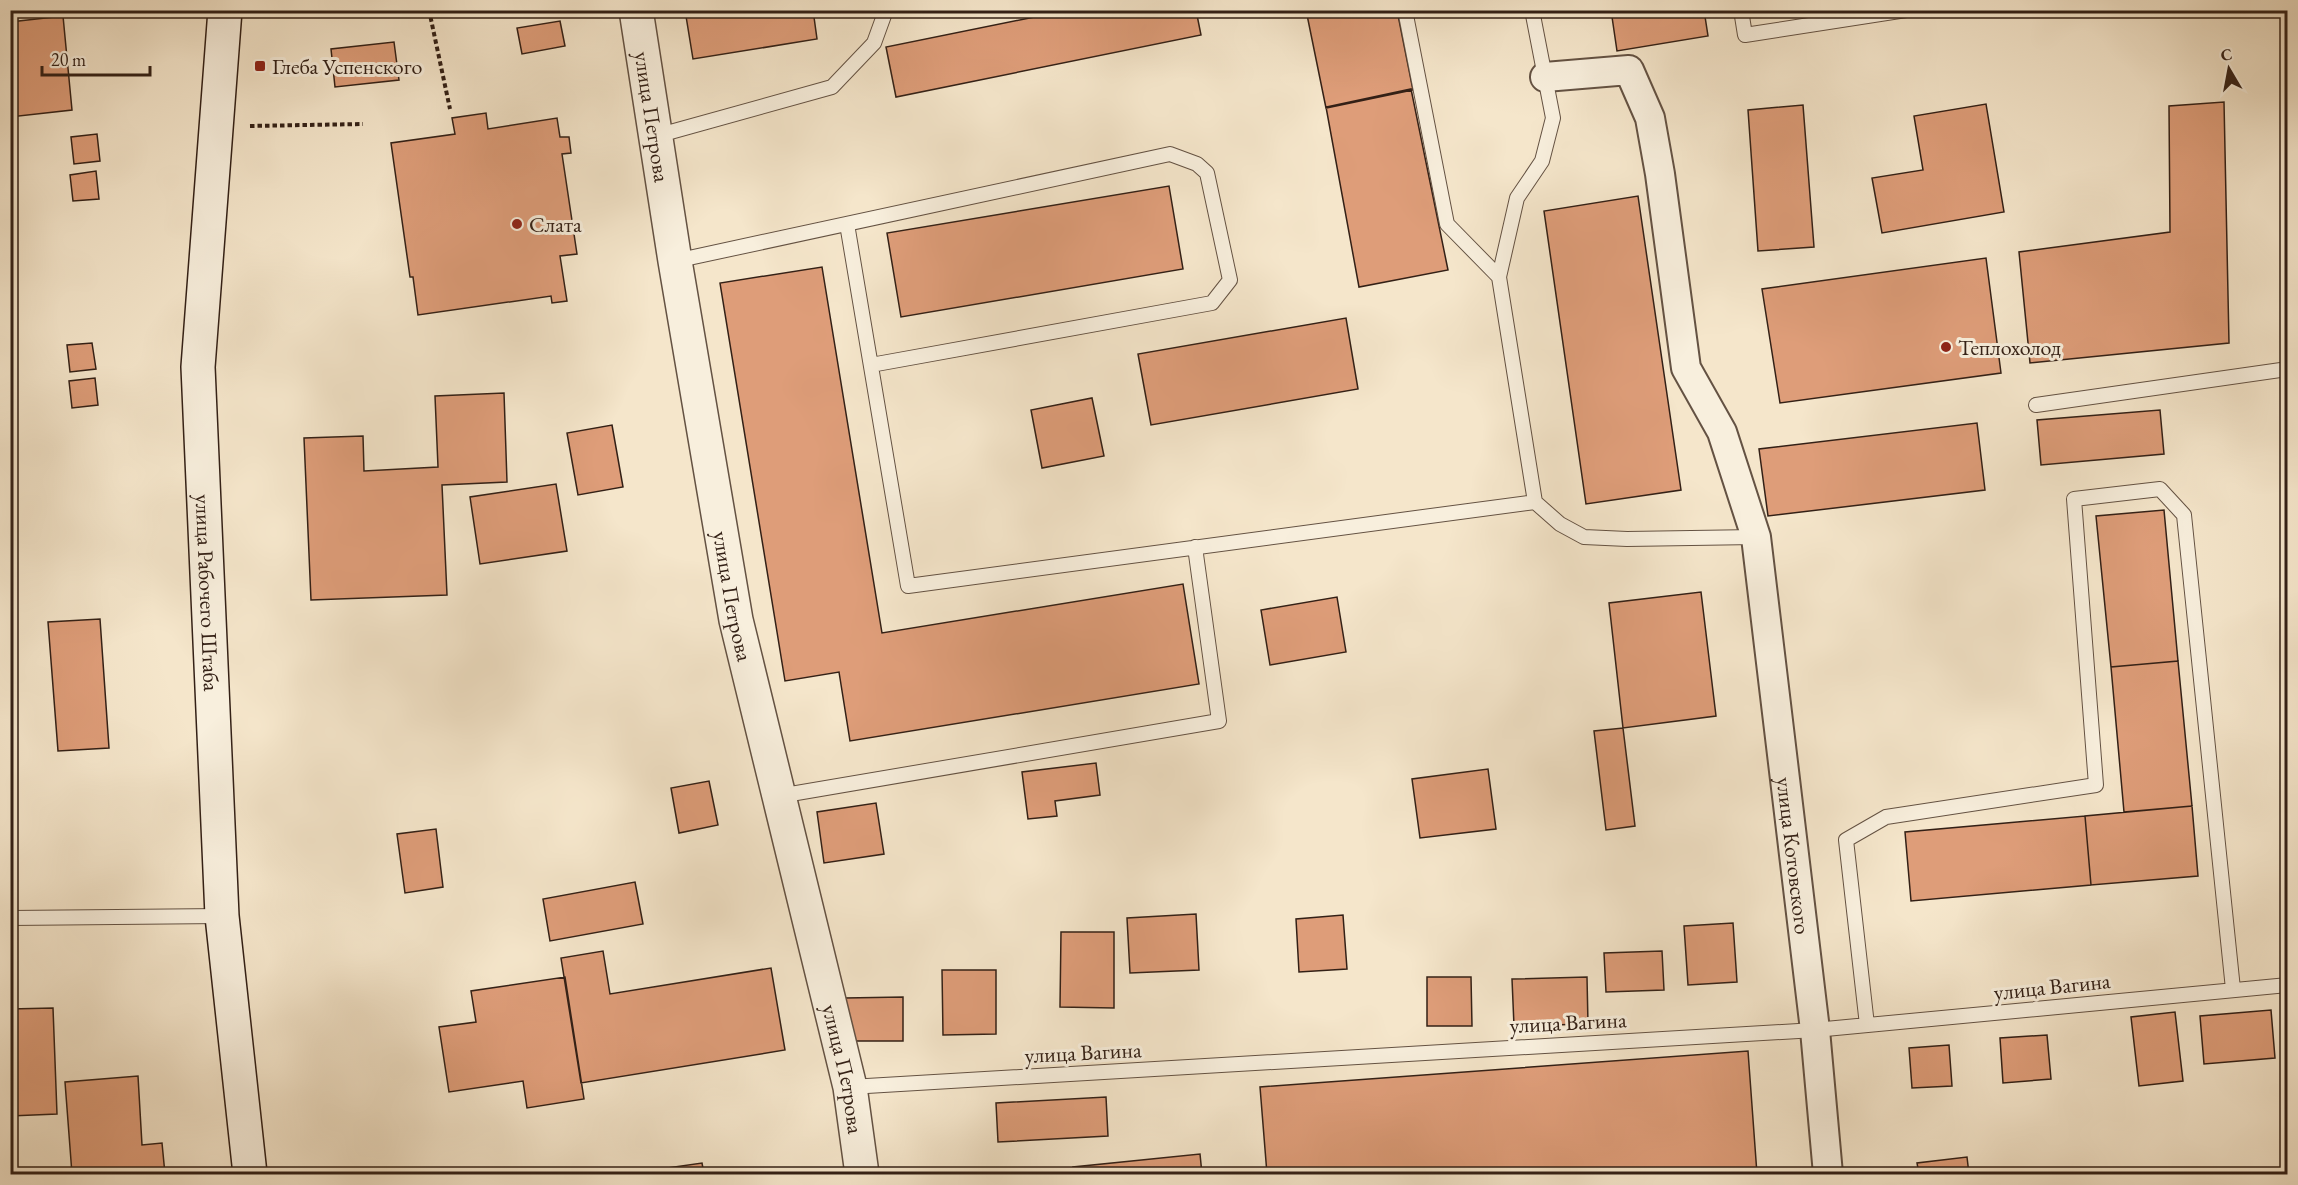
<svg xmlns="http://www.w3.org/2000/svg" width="2298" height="1185" font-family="'EB Garamond',serif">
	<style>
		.building { fill: #de9d79; stroke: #332016; stroke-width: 1.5 }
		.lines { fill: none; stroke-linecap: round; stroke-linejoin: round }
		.service-casing { stroke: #645243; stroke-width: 16 }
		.minor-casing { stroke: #645243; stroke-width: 32 }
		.tertiary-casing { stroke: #645243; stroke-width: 36 }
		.secondary-casing { stroke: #332016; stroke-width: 36 }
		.path { stroke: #332016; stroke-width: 4; stroke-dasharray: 4.5 3; stroke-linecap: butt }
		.service { stroke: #f8efdd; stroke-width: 14 }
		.minor { stroke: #f8efdd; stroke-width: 28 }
		.tertiary { stroke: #f8efdd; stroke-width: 33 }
		.secondary { stroke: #f8efdd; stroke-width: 33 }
		.poi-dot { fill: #8f2418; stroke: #f8efdd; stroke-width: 2 }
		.labels { text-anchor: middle; stroke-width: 6; stroke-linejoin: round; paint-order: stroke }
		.poi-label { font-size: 22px; fill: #332016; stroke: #f8efdd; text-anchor: start }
		.street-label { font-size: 22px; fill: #332016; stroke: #f8efdd }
	</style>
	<rect width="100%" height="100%" fill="#f5e6cb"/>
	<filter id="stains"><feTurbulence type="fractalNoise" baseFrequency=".00333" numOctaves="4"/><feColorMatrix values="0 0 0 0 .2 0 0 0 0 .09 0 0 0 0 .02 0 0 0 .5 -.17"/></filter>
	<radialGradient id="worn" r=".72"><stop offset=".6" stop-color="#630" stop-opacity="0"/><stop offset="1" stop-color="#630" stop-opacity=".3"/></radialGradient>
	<path class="building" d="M685 10H813L817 39 693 59Z
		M1069 10H1196L1201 35 896 97 886 47Z
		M1306 10H1397L1413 90 1326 108Z
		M1611 10H1704L1708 36 1617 51Z
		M63 16 72 110 10 117V22Z
		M560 21 565 46 522 54 517 28Z
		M394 42 399 80 335 87 331 49Z
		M1411 89 1448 270 1359 287 1326 107Z
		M2224 102 2229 343 2030 363 2019 252 2170 232 2169 106Z
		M1986 104 2004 212 1882 233 1872 178 1923 170 1914 116Z
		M1803 105 1814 247 1758 251 1748 110Z
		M486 113 488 129 557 118 560 137H569L571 153 562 154 577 254 560 256 567 301 552 303 551 296 418 315 413 277H410L391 143 455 134 452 118Z
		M97 134 100 161 74 164 71 137Z
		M96 171 99 199 73 201 70 175Z
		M1169 186 1183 269 901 317 887 233Z
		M1638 196 1681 490 1586 504 1544 211Z
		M1986 258 2001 373 1780 403 1762 289Z
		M822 267 882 633 1183 584 1199 684 850 741 839 672 785 681 720 283Z
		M1346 318 1358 389 1151 425 1138 354Z
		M92 343 96 369 70 372 67 345Z
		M95 378 98 405 72 408 69 381Z
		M504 393 507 482 442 485 447 595 311 600 304 438 363 436 364 471 438 467 435 396Z
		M1092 398 1104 456 1042 468 1031 410Z
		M2160 410 2164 454 2041 465 2037 420Z
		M1977 423 1985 490 1768 516 1759 449Z
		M612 425 623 487 578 495 567 433Z
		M556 484 567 551 480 564 470 497Z
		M2164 510 2178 661 2111 667 2096 516Z
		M1701 592 1716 716 1623 728 1609 603Z
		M1337 597 1346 652 1270 665 1261 610Z
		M100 619 109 748 58 751 48 622Z
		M2178 661 2192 806 2124 812 2111 667Z
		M1623 728 1635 826 1606 830 1594 731Z
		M1096 763 1100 795 1055 801 1057 816 1028 819 1022 772Z
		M1488 769 1496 829 1420 838 1412 779Z
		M709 781 718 825 679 833 671 788Z
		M876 803 884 854 824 863 817 812Z
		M2192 806 2198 876 2091 885 2085 816Z
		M2085 816 2091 885 1911 901 1905 832Z
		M436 829 443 887 405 893 397 834Z
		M635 882 643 924 550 941 543 899Z
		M1196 914 1199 970 1130 973 1127 918Z
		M1343 915 1347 969 1299 972 1296 919Z
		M1733 923 1737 982 1688 985 1684 926Z
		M1061 932H1114V1008L1060 1007Z
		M603 951 610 994 771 968 785 1050 581 1083 561 958Z
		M1662 951 1664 990 1606 992 1604 953Z
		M942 970H996V1034L943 1035Z
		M565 977 584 1099 527 1108 523 1081 449 1092 439 1027 476 1022 471 991Z
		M1427 977H1471L1472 1026H1427Z
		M1587 977 1588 1024 1514 1026 1512 979Z
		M903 997V1041H846L845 998Z
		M53 1008 57 1114 10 1116V1009Z
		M2271 1010 2275 1058 2204 1064 2200 1016Z
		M2175 1012 2183 1081 2139 1086 2131 1017Z
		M2047 1035 2051 1079 2003 1083 2000 1038Z
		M1949 1045 1952 1086 1912 1088 1909 1048Z
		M1748 1051 1757 1174H1267L1260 1087Z
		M138 1076 142 1145 162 1143 165 1174H72L65 1082Z
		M1106 1097 1108 1136 998 1142 996 1103Z
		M1200 1154 1202 1174H1074L1073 1167Z
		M1967 1157 1969 1174H1919L1917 1163Z
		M702 1163 704 1174H625Z
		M840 1168 841 1174H799Z
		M504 1170 505 1174H482Z"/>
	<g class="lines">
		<g class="service-casing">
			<path id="service" d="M1741 10 1745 35 1906 10
				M656 136 832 87 874 43 886 10
				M847 224 908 586 1535 502 1499 277 1447 224 1405 10
				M675 261 1170 154 1197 164 1207 173 1230 280 1212 303 871 365
				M1499 277 1517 198 1542 161 1553 118 1532 10
				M2036 405 2288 369
				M1535 502 1560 524 1584 537 1627 539 1756 537
				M779 796 1219 721 1195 547
				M10 918 222 916
				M1867 1025 1846 840 1886 817 2096 785 2074 499 2160 489 2184 515 2233 989
				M850 1087 1815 1030 2288 985"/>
		</g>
		<g class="minor-casing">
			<g id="minor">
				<path id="s1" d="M1545 77 1629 70 1650 118 1660 174 1686 368 1722 432 1756 537 1815 1030 1828 1174"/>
			</g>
		</g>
		<g class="tertiary-casing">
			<g id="tertiary">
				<path id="s2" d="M636 10 675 261 736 620 850 1087 862 1174"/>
			</g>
		</g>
		<g class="secondary-casing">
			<g id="secondary">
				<path id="s3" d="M225 10 198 367 222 916 250 1174"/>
			</g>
		</g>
		<path class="path" d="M429 10 450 109
			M250 126 363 124"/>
		<use href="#service" class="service"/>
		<use href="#minor" class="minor"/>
		<use href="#tertiary" class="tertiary"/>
		<use href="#secondary" class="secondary"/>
	</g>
	<g class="poi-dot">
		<rect x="254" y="60" width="12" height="12" rx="3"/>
		<circle cx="517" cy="224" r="6"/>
		<circle cx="1946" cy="347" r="6"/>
	</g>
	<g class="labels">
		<g class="poi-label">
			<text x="272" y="74">Глеба Успенского</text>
			<text x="529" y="232">Слата</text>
			<text x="1958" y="355">Теплохолод</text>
		</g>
		<g class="street-label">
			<text dy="8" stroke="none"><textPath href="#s2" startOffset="108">улица Петрова</textPath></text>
			<text dy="8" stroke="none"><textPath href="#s3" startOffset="584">улица Рабочего Штаба</textPath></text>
			<text dy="8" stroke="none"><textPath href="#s2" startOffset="594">улица Петрова</textPath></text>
			<text dy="8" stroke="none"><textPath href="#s1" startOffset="894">улица Котовского</textPath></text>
			<text transform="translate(2052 986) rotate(-6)" y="8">улица Вагина</text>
			<text transform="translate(1568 1022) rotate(-3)" y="8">улица Вагина</text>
			<text transform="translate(1083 1052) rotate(-3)" y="8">улица Вагина</text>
			<text dy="8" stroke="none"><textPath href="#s2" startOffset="1080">улица Петрова</textPath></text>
		</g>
	</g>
	<rect width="2298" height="1185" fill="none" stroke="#f5e6cb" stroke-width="36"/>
	<rect x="12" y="12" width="2274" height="1161" fill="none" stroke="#332016" stroke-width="3"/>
	<rect x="18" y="18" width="2262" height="1149" fill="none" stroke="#332016" stroke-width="1.5"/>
	<g transform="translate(2229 69) rotate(350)" stroke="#f8efdd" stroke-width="4.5" paint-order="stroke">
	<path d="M0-4.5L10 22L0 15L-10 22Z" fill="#332016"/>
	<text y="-9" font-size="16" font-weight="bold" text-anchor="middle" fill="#332016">С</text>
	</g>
	<path d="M42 66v9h108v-9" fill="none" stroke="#332016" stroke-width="3"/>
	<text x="51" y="66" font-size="18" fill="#332016" stroke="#f8efdd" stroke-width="4.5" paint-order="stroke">20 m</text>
	<rect width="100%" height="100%" filter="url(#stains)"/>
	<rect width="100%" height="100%" fill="url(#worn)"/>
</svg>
